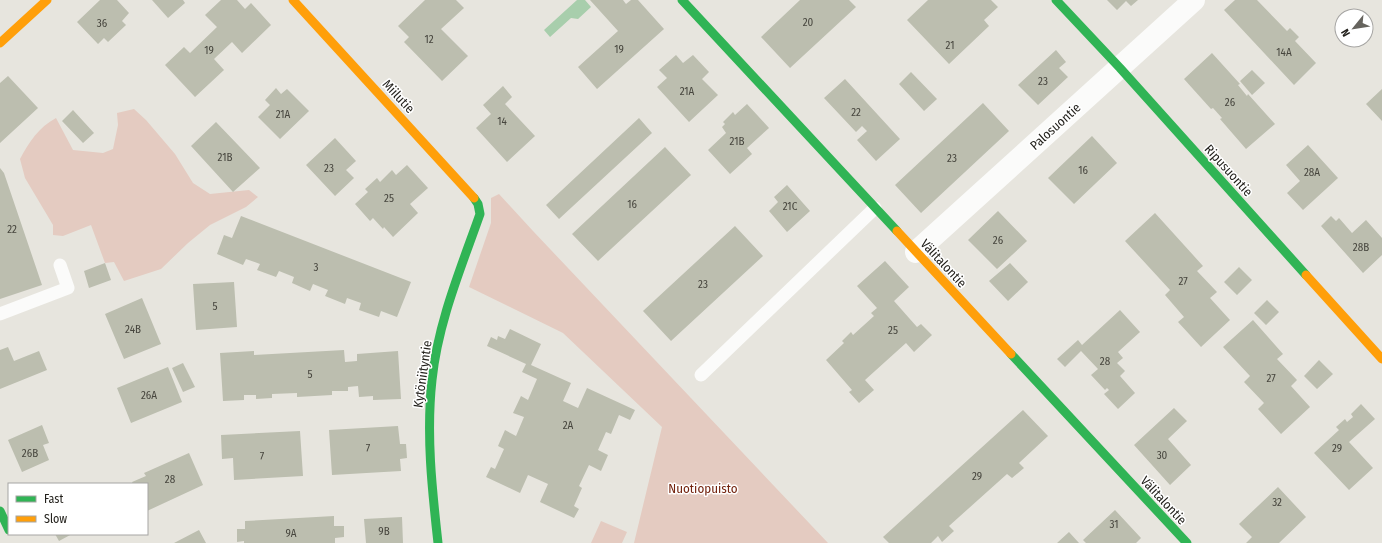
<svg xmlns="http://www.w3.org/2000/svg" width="1382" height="543" font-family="'Fira Sans Condensed',sans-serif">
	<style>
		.green { fill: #e4cbc1 }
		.water { fill: #a8ceac }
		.building { fill: #bcbeaf }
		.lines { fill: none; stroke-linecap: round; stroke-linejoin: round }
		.lane { stroke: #fbfbfa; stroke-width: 13 }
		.street { stroke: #fbfbfa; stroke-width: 22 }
		.fast { stroke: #30b455; stroke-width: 9 }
		.slow { stroke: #ff9f0a; stroke-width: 9 }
		.labels { text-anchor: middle; stroke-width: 3; stroke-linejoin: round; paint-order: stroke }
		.number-label { font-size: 11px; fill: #47463e }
		.street-label { font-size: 13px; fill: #201e19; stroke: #fff }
		.park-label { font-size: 13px; fill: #74240f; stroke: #fff }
	</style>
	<rect width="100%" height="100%" fill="#e7e5de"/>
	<path class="green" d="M134 109 146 120 175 154 193 183 210 194 249 190 258 197 246 207 210 225 188 243 161 269 124 281 114 262 105 263 91 225 63 236 53 235V225L25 178 20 159C29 142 39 127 56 118L73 150 103 153 113 149 118 125 117 113Z
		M499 194 533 231 828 543H634L662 427 563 333 469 287 491 223V198Z
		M601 521 627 532 622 543H591Z"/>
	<path class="water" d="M577 0H585L591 7 578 19 571 18 550 37 544 30Z"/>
	<path class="building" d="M100 0H117L129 13 122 21 126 25 108 42 104 38 98 44 77 22Z
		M152 0H183L185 3 168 18Z
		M221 0H237L245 9 251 3 271 25 242 53 232 42 214 59 224 70 195 97 165 65 184 47 190 53 217 27 205 15Z
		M425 0H456L464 8 441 29 468 56 442 81 404 42 409 37 398 26Z
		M590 0H623L626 4 631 0H638L664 29 597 89 578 67 618 31Z
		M800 0H849L856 7 790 68 761 37Z
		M928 0H991L998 7 984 20 989 26 949 64 907 20Z
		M1107 0H1138L1131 6 1126 1 1117 10Z
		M1235 0H1257L1287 31 1290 28 1299 37 1295 41 1316 63 1294 85 1224 10Z
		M1056 50 1066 62 1059 68 1068 77 1038 105 1018 85Z
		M1212 53 1240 84 1238 85 1247 96 1248 94 1275 124 1246 149 1220 119 1222 118 1213 108 1211 109 1184 79Z
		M676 55 683 63 693 55 709 72 702 79 718 95 689 122 657 87 667 78 659 70Z
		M1252 70 1265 83 1252 95 1240 81Z
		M911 72 937 99 924 111 899 84Z
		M8 76 38 108 0 143V83Z
		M845 79 900 139 876 161 857 140 867 131 862 126 856 132 824 98Z
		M503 86 512 97 505 104 535 136 507 162 476 128 491 114 483 105Z
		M276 88 281 94 287 89 309 111 280 139 258 117 270 105 265 100Z
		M1382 89V121L1366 104Z
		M983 103 1009 131 921 213 895 185Z
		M747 104 769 128 747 148 752 154 730 174 708 150 726 133 722 127 725 124 723 122 733 112 735 115Z
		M73 110 94 133 83 143 62 121Z
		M639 118 652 133 559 219 546 205Z
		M216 122 260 168 233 192 191 146Z
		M1092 136 1117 163 1074 204 1048 178Z
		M335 138 356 161 346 170 354 178 335 196 306 165Z
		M1308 145 1338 178 1303 210 1287 193 1300 181 1286 165Z
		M665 147 691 175 598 261 572 234Z
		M407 165 428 188 410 204 418 213 393 237 384 227 383 229 373 218 370 221 355 204 368 192 365 189 377 178 380 182 392 170 396 175Z
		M0 168 4 173 42 285 0 299Z
		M787 185 810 211 787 232 769 211 778 202 774 197Z
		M998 211 1027 241 997 269 968 240Z
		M1155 213 1203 266 1197 271 1217 292 1210 298 1230 320 1201 347 1178 322 1184 317 1165 295 1170 290 1125 241Z
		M241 216 411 282 397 317 381 311 379 317 359 310 361 303 347 298 345 304 325 296 328 290 313 284 310 291 292 283 294 277 279 271 276 277 257 270 260 264 246 259 243 265 217 254 224 235 232 238Z
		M1331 216 1336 221 1339 218 1352 233 1366 220 1382 238V255L1363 273 1321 226Z
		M735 226 763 256 671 341 643 311Z
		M885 261 909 287 894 301 917 327 921 324 932 335 914 352 906 343 865 380 874 390 859 403 849 392 852 390 826 360 844 343 842 341 851 332 853 335 874 316 871 313 877 308 857 286Z
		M105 263 111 280 89 288 84 271Z
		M1010 263 1028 282 1008 301 989 281Z
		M1239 267 1252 280 1237 295 1224 282Z
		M234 282 237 327 196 330 193 284Z
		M142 298 161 344 124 359 105 314Z
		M1267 300 1279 312 1266 325 1254 313Z
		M1120 310 1140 332 1118 352 1123 358 1117 363 1125 371 1120 376 1135 393 1118 409 1104 394 1109 390 1107 388 1105 390 1091 375 1098 369 1081 351 1065 367 1057 359 1078 340 1082 345Z
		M1253 320 1283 354 1277 359 1297 380 1291 386 1310 407 1281 434 1258 409 1264 403 1244 382 1250 376 1223 347Z
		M510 329 541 344 531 365 571 383 563 401 578 408 587 388 635 410 630 420 619 415 611 434 606 432 598 450 608 455 601 471 589 465 579 486 582 488 574 506 579 509 574 518 540 502 548 484 528 475 520 493 486 477 491 467 495 469 504 449 498 446 505 430 516 436 524 417 513 413 521 396 528 400 537 379 522 372 526 364 487 346 491 337 497 340 498 336 505 339Z
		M8 347 14 361 39 351 47 370 0 389V350Z
		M344 350 345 362 357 361V354L398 351 401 399 373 400V396L359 397 358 386 348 387V391H332V395L297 397V393L272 394V398L256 399V395H244V400L223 401 220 353 254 351V355Z
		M1319 360 1333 374 1317 389 1304 376Z
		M183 363 195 387 183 392 172 368Z
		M168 367 182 402 131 423 117 388Z
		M1361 404 1375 419 1349 442 1373 468 1349 490 1314 453 1339 430 1336 427 1345 419 1347 422 1353 417 1351 414Z
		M1174 408 1187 421 1168 439 1191 465 1170 485 1134 445Z
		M1023 410 1048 436 1019 463 1024 468 1012 478 1007 474 949 526 954 531 942 542 938 536 931 543H889L883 537Z
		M42 425 49 443 43 445 49 460 22 472 8 440Z
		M398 426 400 444H406L407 458 400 459 401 471 332 475 329 430Z
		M300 431 303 476 234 480 233 458 222 459 221 435Z
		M189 453 203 485 147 511V484H133L132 482 146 476 144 473Z
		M1278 487 1306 517 1279 543H1246L1252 537 1239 524Z
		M1115 510 1141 538 1136 543H1086L1083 540Z
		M334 516V526H344V537L335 538V543H244V541L237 542V529H245V521Z
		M402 517 403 543H366L364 519Z
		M199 530 206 543H174Z
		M1069 532 1079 543H1057Z
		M55 534H72L59 541Z"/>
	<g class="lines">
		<path class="lane" d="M0 314 68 288 60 265
			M701 375 875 208"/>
		<path class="street" d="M916 252 1194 0"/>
		<path class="fast" d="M682 0 897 231
			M1056 0 1120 68 1306 275
			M1011 354 1187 543
			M0 511 9 530
			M438 543C432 489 426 434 432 380 438 322 461 268 480 214L478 204 474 198"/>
		<path class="slow" d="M293 0 474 198
			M0 43 47 0
			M897 231 1011 354
			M1306 275 1382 359"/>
	</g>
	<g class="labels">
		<g class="number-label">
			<text x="808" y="26">20</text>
			<text x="102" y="27">36</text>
			<text x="429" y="43">12</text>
			<text x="950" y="49">21</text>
			<text x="619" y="53">19</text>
			<text x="209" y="54">19</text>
			<text x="1284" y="56">14A</text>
			<text x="1043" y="85">23</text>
			<text x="687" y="95">21A</text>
			<text x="1230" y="106">26</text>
			<text x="856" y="116">22</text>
			<text x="283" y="118">21A</text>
			<text x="502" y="125">14</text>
			<text x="737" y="145">21B</text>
			<text x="225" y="161">21B</text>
			<text x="952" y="162">23</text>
			<text x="329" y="172">23</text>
			<text x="1083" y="174">16</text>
			<text x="1312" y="176">28A</text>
			<text x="389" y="202">25</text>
			<text x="632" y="208">16</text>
			<text x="790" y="210">21C</text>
			<text x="12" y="233">22</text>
			<text x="998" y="244">26</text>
			<text x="1361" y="251">28B</text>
			<text x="316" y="271">3</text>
			<text x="1183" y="285">27</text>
			<text x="703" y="288">23</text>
			<text x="215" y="310">5</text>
			<text x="133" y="333">24B</text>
			<text x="893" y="334">25</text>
			<text x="1105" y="365">28</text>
			<text x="310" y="378">5</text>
			<text x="1271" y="382">27</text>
			<text x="149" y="399">26A</text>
			<text x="568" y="429">2A</text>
			<text x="368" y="452">7</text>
			<text x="1337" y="452">29</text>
			<text x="30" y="457">26B</text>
			<text x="1162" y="459">30</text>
			<text x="262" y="460">7</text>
			<text x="977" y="480">29</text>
			<text x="170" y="483">28</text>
			<text x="1277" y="506">32</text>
			<text x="1114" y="528">31</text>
			<text x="384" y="535">9B</text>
			<text x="291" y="537">9A</text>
		</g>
		<g class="street-label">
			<text transform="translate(399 96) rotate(47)" y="5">Miilutie</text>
			<text transform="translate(1055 126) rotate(-42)" y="5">Palosuontie</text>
			<text transform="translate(1229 170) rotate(48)" y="5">Ripusuontie</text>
			<text transform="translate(944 263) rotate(47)" y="5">Välitalontie</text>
			<text transform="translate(422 374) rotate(-82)" y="5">Kytöniityntie</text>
			<text transform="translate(1164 500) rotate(47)" y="5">Välitalontie</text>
		</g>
		<g class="park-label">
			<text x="703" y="493">Nuotiopuisto</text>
		</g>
	</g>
	<rect x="8" y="483" width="140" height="52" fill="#ffffff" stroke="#a6a5a3"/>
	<rect x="16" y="496" width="20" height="6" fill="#30b455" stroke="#a6a5a3"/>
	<text x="44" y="503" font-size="12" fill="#201e19">Fast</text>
	<rect x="16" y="516" width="20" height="6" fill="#ff9f0a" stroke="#a6a5a3"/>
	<text x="44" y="523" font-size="12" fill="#201e19">Slow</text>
	<g transform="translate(1354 28) rotate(240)"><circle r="19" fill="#ffffff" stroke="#a6a5a3"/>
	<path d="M0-3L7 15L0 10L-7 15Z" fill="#66645e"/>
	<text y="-6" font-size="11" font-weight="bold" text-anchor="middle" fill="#201e19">N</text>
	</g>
</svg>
